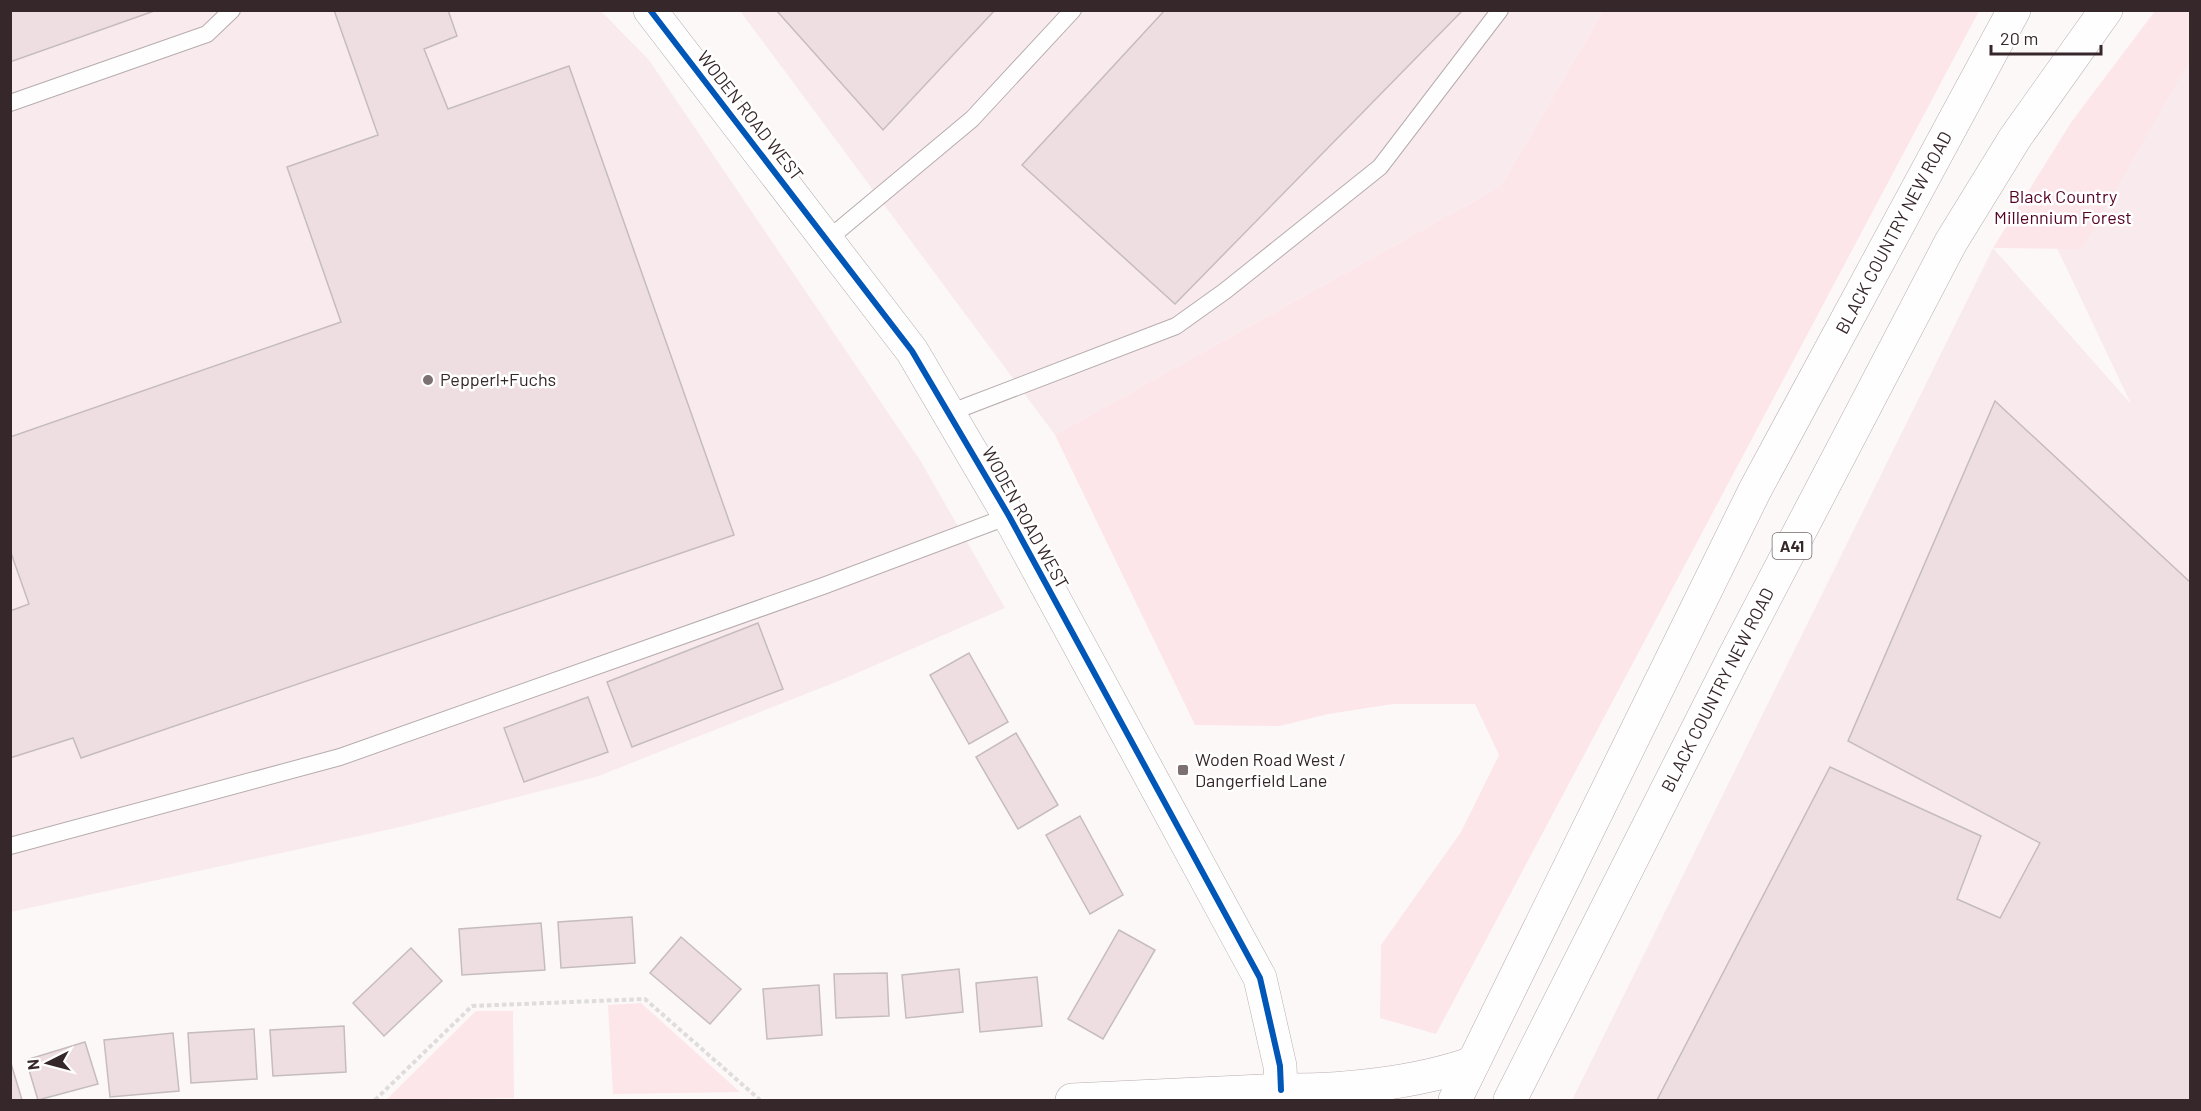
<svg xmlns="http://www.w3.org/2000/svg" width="2201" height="1111" font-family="Barlow,sans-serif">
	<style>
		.built { fill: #f9ebed }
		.green { fill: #fce6e9 }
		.building { fill: #efdee1; stroke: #c5bcbd; stroke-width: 1.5 }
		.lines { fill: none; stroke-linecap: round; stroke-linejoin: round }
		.lane-casing { stroke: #b6acad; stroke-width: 18 }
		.street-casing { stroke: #b6acad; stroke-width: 34 }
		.secondary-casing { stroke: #b6acad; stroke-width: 34 }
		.highway-casing { stroke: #b6acad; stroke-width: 34 }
		.path { stroke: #dedcdc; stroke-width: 4; stroke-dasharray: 4.5 3; stroke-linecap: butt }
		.lane { stroke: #fffefe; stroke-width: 16 }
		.street { stroke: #fffefe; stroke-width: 33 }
		.secondary { stroke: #fffefe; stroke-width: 33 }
		.highway { stroke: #fffefe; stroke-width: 33 }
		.cycleway-casing { stroke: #fff; stroke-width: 10 }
		.cycleway { stroke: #0057b8; stroke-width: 6 }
		.poi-dot { fill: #7c7072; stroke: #fff; stroke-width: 2 }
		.labels { text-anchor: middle; stroke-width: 5; stroke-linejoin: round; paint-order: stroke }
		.shield { fill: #fff; stroke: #72686a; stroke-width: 1.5 }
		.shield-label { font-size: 16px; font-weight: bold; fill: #36272a }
		.street-label { font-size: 18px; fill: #36272a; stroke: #fff }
		.park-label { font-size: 18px; fill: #550223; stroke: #fff }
		.poi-label { font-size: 18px; fill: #36272a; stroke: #fff; text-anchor: start }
	</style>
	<rect width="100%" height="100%" fill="#fdf8f8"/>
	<path class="built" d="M10 11H601L649 60 920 460 1005 608 846 678 596 777 409 825 11 912Z
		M740 11H1603L1501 186 1055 435Z
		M2190 56V1100H1572L1993 248 2131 404 2056 246Z"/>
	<path class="green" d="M1603 11H1979L1436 1034 1380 1018 1381 945 1461 832 1499 755 1475 704H1393L1328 714 1280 726 1195 725 1055 435 1501 186Z
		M2155 11H2190V60L2082 249 1993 248 2072 121Z
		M641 1003 740 1092 613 1094 608 1005Z
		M476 1011H513L514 1098 386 1100Z"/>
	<path class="building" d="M10 10H157L10 62Z
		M334 10H448L457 36 424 49 448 109 569 66 734 535 81 758 73 738 10 758V611L29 604 10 550V437L341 322 287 167 378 135Z
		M776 10H995L883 130Z
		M1165 10H1463L1175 304 1022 165Z
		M1995 401 2190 582V1100H1657L1830 767 1981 836 1957 899 2000 918 2040 843 1848 741Z
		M758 623 783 689 632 747 607 682Z
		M969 653 1008 722 969 744 930 675Z
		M588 697 608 752 524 782 504 728Z
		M1016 733 1058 805 1018 829 976 757Z
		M1080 816 1123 895 1090 914 1046 835Z
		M632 917 635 963 561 968 558 922Z
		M541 923 545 970 462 975 459 929Z
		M1119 930 1155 950 1103 1039 1068 1019Z
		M681 937 741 989 710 1024 650 973Z
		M411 948 442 981 384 1036 353 1003Z
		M959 969 963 1012 906 1018 902 975Z
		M887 973 889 1016 836 1018 834 974Z
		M1037 977 1042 1026 980 1032 976 983Z
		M819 985 822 1035 767 1039 763 989Z
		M344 1026 346 1072 273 1076 270 1030Z
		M254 1029 257 1079 191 1083 188 1033Z
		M173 1033 179 1091 110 1097 104 1040Z
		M85 1042 98 1084 38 1100 26 1060Z
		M10 1060 22 1100H10Z"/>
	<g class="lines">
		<g class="lane-casing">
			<path id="lane" d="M10 103 207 34 232 10
				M827 240 972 119 1073 10
				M949 413 1176 326 1225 291 1380 167 1500 10
				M10 846 340 757 823 586 1009 516"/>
		</g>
		<g class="street-casing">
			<path id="street" d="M650 10 912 351 1009 516 1260 978 1280 1066 1281 1090"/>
		</g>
		<g class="secondary-casing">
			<path id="secondary" d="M1072 1100 1281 1090C1342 1091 1416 1083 1473 1063"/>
		</g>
		<g class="highway-casing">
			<path id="highway" d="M1455 1100 1755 490 2014 10
				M1510 1100 1733 659 1951 242 2015 138 2106 10"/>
		</g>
		<path class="path" d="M375 1100 472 1006 645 999 760 1100"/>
		<use href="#lane" class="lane"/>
		<use href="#street" class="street"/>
		<use href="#secondary" class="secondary"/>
		<use href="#highway" class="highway"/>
		<g class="cycleway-casing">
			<path id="cycleway" d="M650 10 912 351 1009 516 1260 978 1280 1066 1281 1090"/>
		</g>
		<use href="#cycleway" class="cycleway"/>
	</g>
	<g class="poi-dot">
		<circle cx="428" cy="380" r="6"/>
		<rect x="1177" y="764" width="12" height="12" rx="3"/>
	</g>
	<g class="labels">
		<rect class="shield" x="1772.5" y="533" width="39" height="26" rx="4.5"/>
		<g class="shield-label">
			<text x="1792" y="552">A41</text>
		</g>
		<g class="street-label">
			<text transform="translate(750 116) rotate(52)" y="6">WODEN ROAD WEST</text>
			<text transform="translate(1894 233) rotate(-62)" y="6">BLACK COUNTRY NEW ROAD</text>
			<text transform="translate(1025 518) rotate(61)" y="6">WODEN ROAD WEST</text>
			<text transform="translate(1718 690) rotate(-63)" y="6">BLACK COUNTRY NEW ROAD</text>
		</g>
		<g class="park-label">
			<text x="2063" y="203">Black Country<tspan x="2063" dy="21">Millennium Forest</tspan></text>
		</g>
		<g class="poi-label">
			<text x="440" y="386">Pepperl+Fuchs</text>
			<text x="1195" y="766">Woden Road West /<tspan x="1195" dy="21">Dangerfield Lane</tspan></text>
		</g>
	</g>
	<rect width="2201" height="1111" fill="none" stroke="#36272a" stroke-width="24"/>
	<g transform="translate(48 1063) rotate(264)" stroke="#ffffff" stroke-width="4.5" paint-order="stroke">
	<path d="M0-4.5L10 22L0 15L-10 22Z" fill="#36272a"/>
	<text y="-9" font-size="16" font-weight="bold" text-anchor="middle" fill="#36272a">N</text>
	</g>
	<path d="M1991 45v9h110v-9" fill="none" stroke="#36272a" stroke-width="3"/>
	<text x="2000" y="45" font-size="18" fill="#36272a" stroke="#ffffff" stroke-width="4.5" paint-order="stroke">20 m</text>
</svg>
